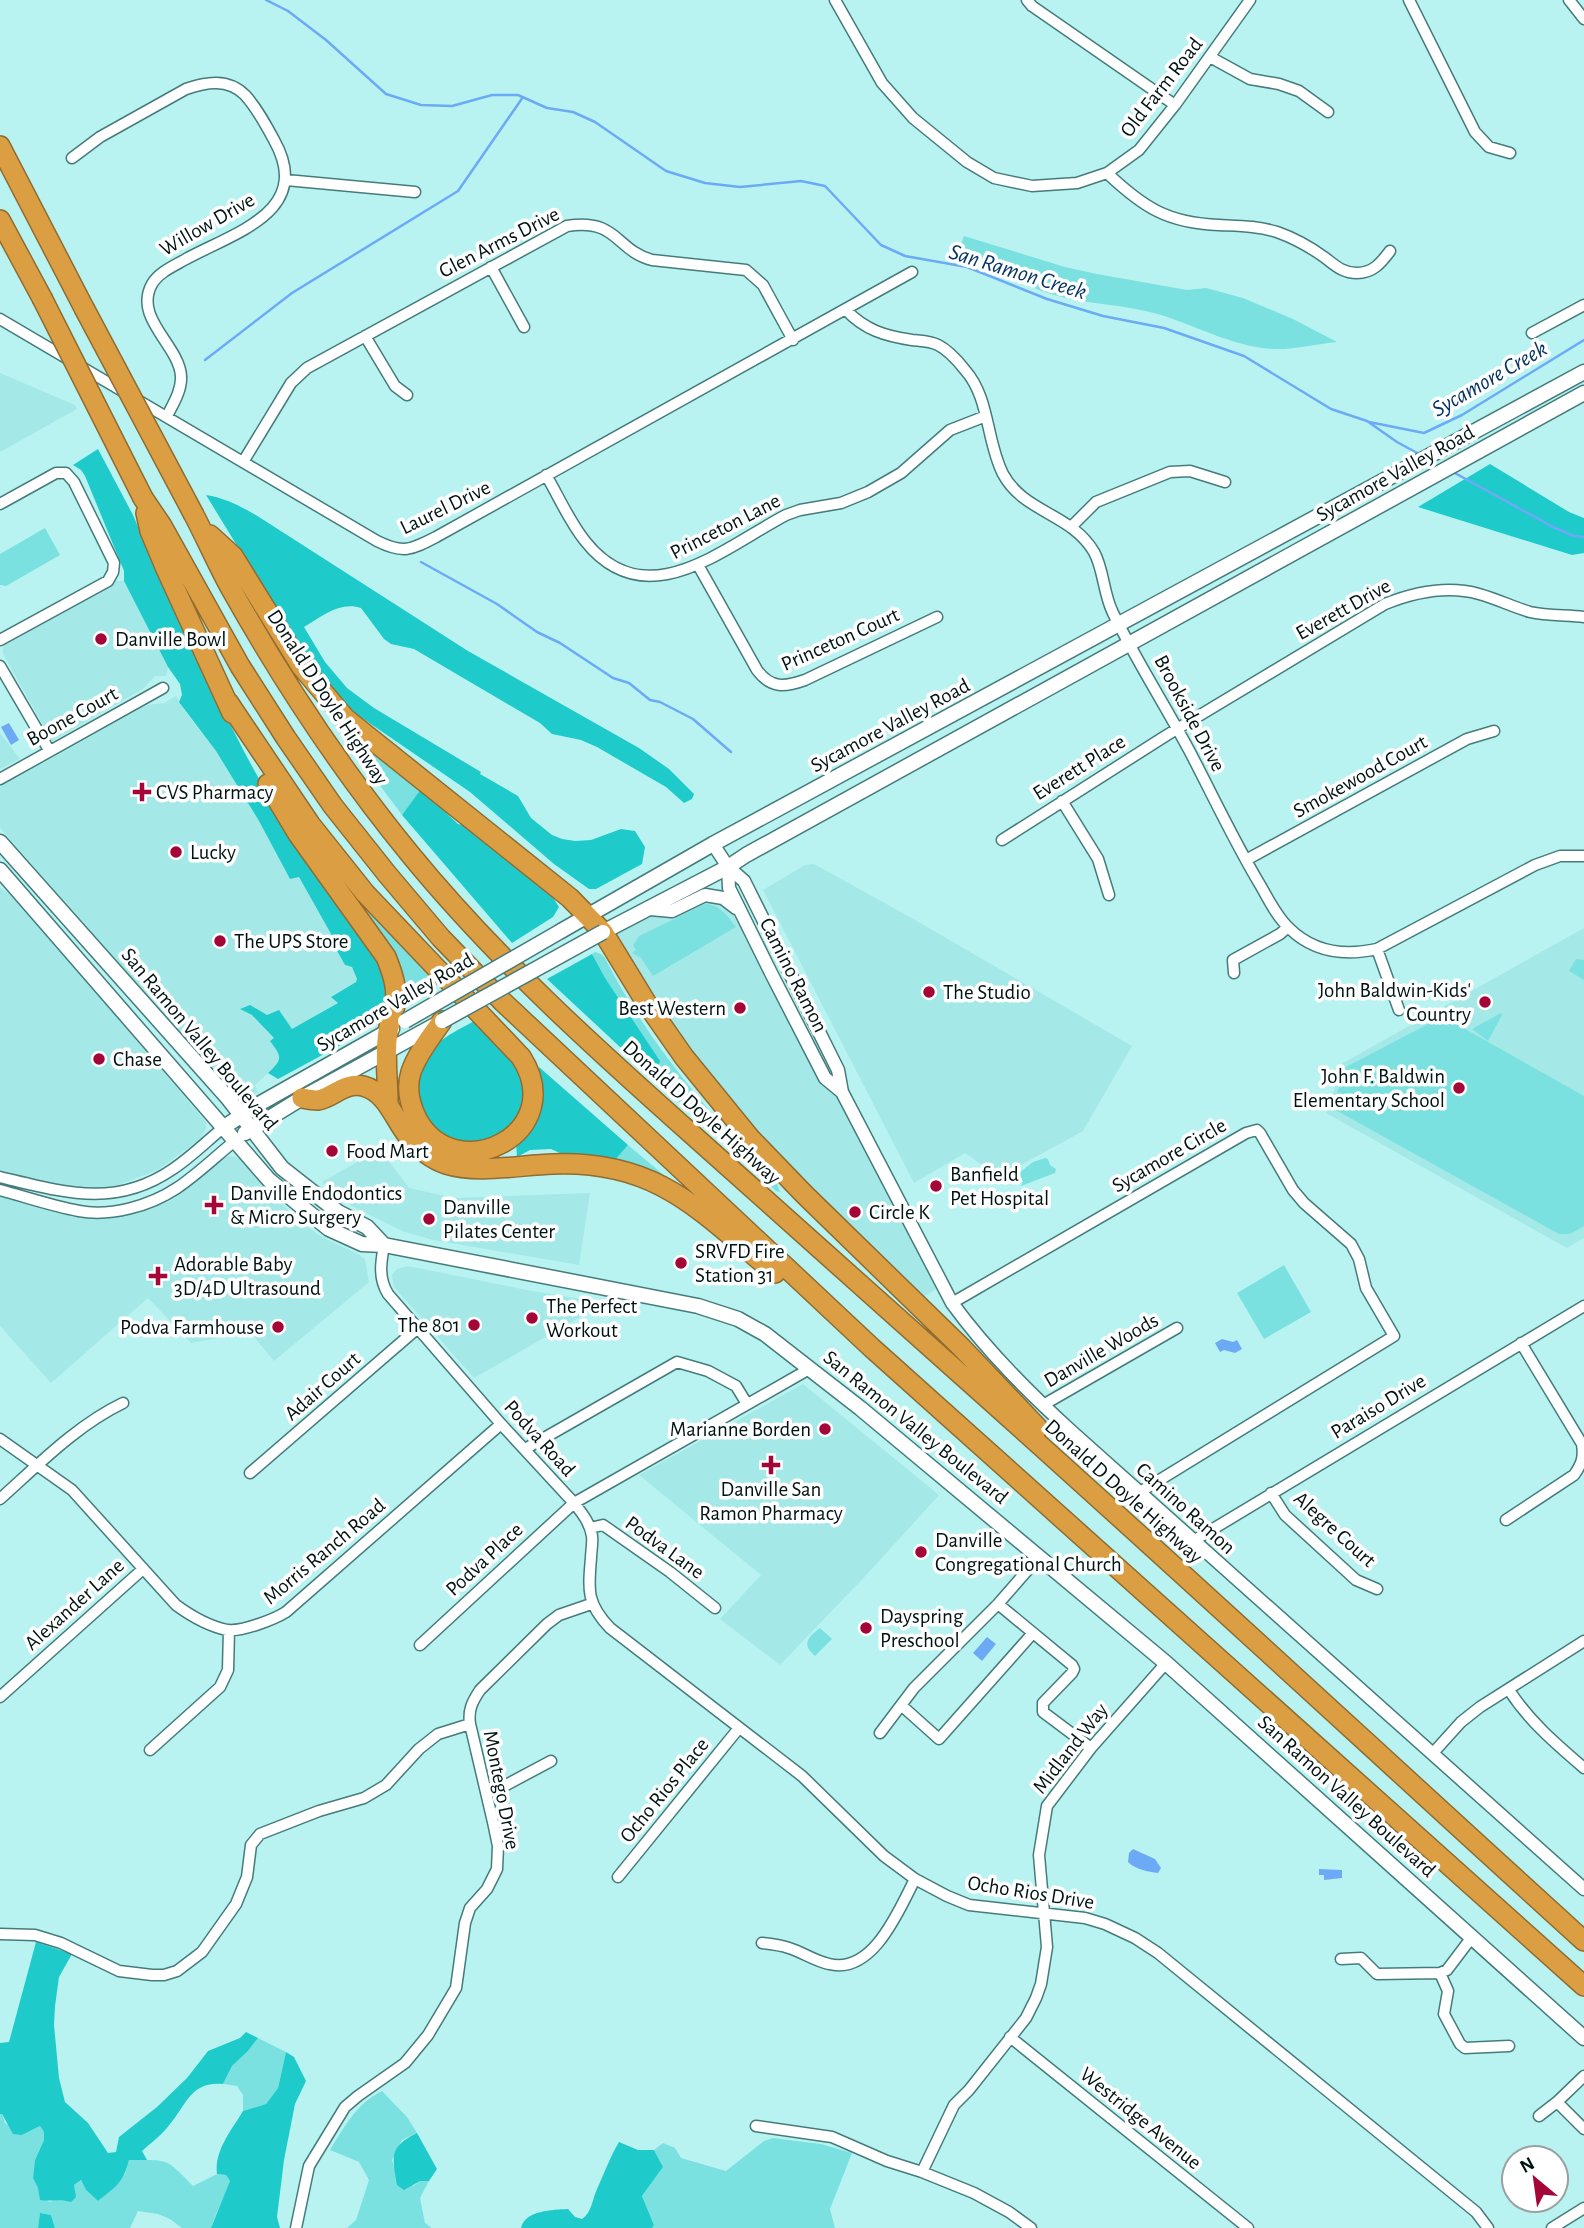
<svg xmlns="http://www.w3.org/2000/svg" width="1584" height="2228" font-family="'Alegreya Sans',sans-serif">
	<style>
		.built { fill: #a4e9e7 }
		.green { fill: #7be1e0 }
		.forest { fill: #1fcbca }
		.water { fill: #6daaf5 }
		.lines { fill: none; stroke-linecap: round; stroke-linejoin: round }
		.stream { stroke: #6daaf5; stroke-width: 2.5 }
		.minor-casing { stroke: #457c7b; stroke-width: 13 }
		.tertiary-casing { stroke: #457c7b; stroke-width: 15 }
		.secondary-casing { stroke: #457c7b; stroke-width: 17 }
		.motorway-casing { stroke: #8f6d32; stroke-width: 22 }
		.minor { stroke: #fff; stroke-width: 10 }
		.tertiary { stroke: #fff; stroke-width: 12 }
		.secondary { stroke: #fff; stroke-width: 14 }
		.motorway { stroke: #dc9e42; stroke-width: 19 }
		.secondary-bridge-casing { stroke: #457c7b; stroke-width: 17; stroke-linecap: butt }
		.motorway-bridge-casing { stroke: #8f6d32; stroke-width: 22; stroke-linecap: butt }
		.secondary-bridge { stroke: #fff; stroke-width: 14 }
		.motorway-bridge { stroke: #dc9e42; stroke-width: 19 }
		.poi-dot { fill: #a30637; stroke: #fff; stroke-width: 2.5 }
		.labels { text-anchor: middle; stroke-width: 7; stroke-linejoin: round; paint-order: stroke }
		.street-label { font-size: 21px; fill: #001313; stroke: #fff }
		.poi-label { font-size: 21px; fill: #001313; stroke: #fff; text-anchor: start }
		.water-label { font-size: 23px; font-style: italic; fill: #083462; stroke: #fff }
	</style>
	<rect width="100%" height="100%" fill="#b8f3f1"/>
	<path class="built" d="M0 373 75 405 77 409 0 452Z
		M113 581H124L168 667 166 676H155L143 689 52 741 3 654V644Z
		M176 696 188 715 216 751 259 821 290 879 299 877 335 941 336 949 345 965 352 967 357 979 356 982 332 996 338 1003 292 1030 280 1053 279 1063 255 1085 258 1093 251 1095 242 1096 229 1088 0 828V787L147 705 164 703Z
		M0 733 20 759 0 769Z
		M814 864 910 917 1132 1046 1083 1131 999 1177 965 1153 914 1183 763 890 805 865Z
		M0 888 11 895 60 950 206 1122V1129L200 1139 158 1170 113 1187 91 1189 68 1187 0 1172Z
		M705 895 740 911 825 1078 842 1092 943 1285 915 1302 750 1138 603 932 650 909 672 911Z
		M1584 928V1238L1567 1248 1326 1113 1343 1063Z
		M380 1149 409 1188 454 1198 590 1193 579 1265 433 1240 402 1231 352 1206 322 1182Z
		M230 1156 239 1158 273 1196 303 1223 320 1236 358 1254 365 1259 369 1282 274 1361 250 1332 191 1343 148 1298 51 1383 0 1326V1196L46 1207 64 1214 93 1217 123 1216 144 1211 172 1200 225 1157Z
		M408 1266 527 1290 605 1303 474 1378 394 1287 392 1275 397 1269Z
		M803 1384 939 1495 870 1571 780 1665 720 1619 761 1575 639 1475Z"/>
	<path class="green" d="M964 236 1065 267 1097 274 1187 290 1206 288 1243 298 1293 319 1337 342C1316 344 1293 350 1273 349 1230 347 1191 322 1150 312 1122 305 1093 304 1066 298 1028 289 992 269 959 249Z
		M45 528 60 555 6 586 0 585V554Z
		M336 721 421 789 402 815 335 725Z
		M319 850 442 982 413 999 404 998 402 974Z
		M705 904C719 904 728 916 736 927L653 976 641 958 632 953 636 950 633 945 639 936Z
		M595 952 601 954 605 958C648 1043 711 1116 777 1184L780 1192 776 1191 649 1074 652 1073 592 954Z
		M1576 959 1584 960V980L1569 971Z
		M1455 1010 1465 1029 1584 1096V1226L1570 1234H1559L1332 1108 1346 1067Z
		M1501 1013 1502 1015 1488 1041 1472 1029Z
		M628 1145 665 1176 664 1178 615 1160Z
		M1045 1158 1048 1159 1050 1165 1056 1169 1055 1173 1021 1186 1023 1181 1017 1175 1019 1173 1033 1162Z
		M1284 1265 1311 1312 1264 1339 1237 1293Z
		M820 1628 832 1639 815 1656C801 1644 808 1637 820 1628Z
		M258 2038 286 2052 278 2088 266 2104 243 2111V2095L237 2086 223 2084 232 2066 248 2051Z
		M382 2091 407 2117 417 2133 402 2140 392 2160 394 2167 413 2186 420 2181H429L420 2198 425 2223 432 2228H347L356 2220 369 2180 359 2162 330 2150C345 2126 356 2104 382 2091Z
		M0 2114H2L5 2123 22 2135 40 2126 44 2132V2140L35 2160 33 2178 49 2202C67 2197 67 2189 81 2180L86 2190 98 2201 125 2174 129 2160C169 2160 165 2157 193 2186L217 2174 226 2175 230 2181C226 2197 216 2211 211 2228H182L170 2219 158 2214 138 2211 130 2228H55L51 2215 40 2213 38 2228H0Z
		M773 2138 821 2144 852 2153 830 2209 835 2228H652L654 2225 642 2196 663 2167 654 2150 663 2143 675 2148 681 2158 726 2171 764 2141Z"/>
	<path class="forest" d="M98 449 133 515 189 645 247 757 264 788 367 941 389 982 388 997 383 1016 379 1020 339 1046 278 1079 268 1073C283 1059 282 1057 270 1041L274 1038 252 1015 240 1009 250 1005 267 1015 279 1010 292 1029 338 1003 331 997 356 982 357 979 352 967 345 965 336 949 335 941 299 877 290 879 259 821 216 751 179 702 182 695 180 684 168 667 124 581V571L85 476 81 470 73 465Z
		M1490 464 1569 512 1584 518V553L1572 555 1418 507Z
		M206 495C226 498 242 507 259 517L468 651 639 748 669 769 694 794 692 799 684 803 666 787 597 747 581 740 552 734 540 723 414 649 391 644 384 639 361 608C340 601 321 617 304 627L325 662 347 688 374 708 481 772 480 774 518 796 531 818 552 835 562 839 575 841 591 840 621 829 635 831 645 847 642 864 596 889H589L554 864 470 792 349 709 320 675 299 647Z
		M421 789 458 824 469 827 550 893 559 907 553 917 512 943 402 815Z
		M592 954 605 978 660 1061 657 1070 649 1074 547 979Z
		M476 1020C491 1035 514 1052 522 1072 535 1111 498 1151 459 1141 416 1130 405 1077 435 1046 446 1035 462 1028 476 1020Z
		M539 1067 628 1145 615 1160 564 1155 551 1149 530 1150 517 1157 516 1142Z
		M36 1942 72 1954 59 1977 55 2006 54 2025 59 2078 65 2102 88 2123 108 2153 116 2152 119 2137 157 2107 187 2078 208 2051 240 2038 246 2032 258 2038 248 2051 232 2066 223 2084C191 2081 187 2104 170 2124 162 2135 152 2142 142 2151L147 2160H129C123 2184 115 2187 98 2201L86 2190 81 2180 74 2185 76 2197 71 2202C60 2198 51 2202 40 2200L38 2188 33 2178 35 2160 44 2140V2132L40 2126 22 2135 13 2134 2 2114H0V2043L9 2042Z
		M286 2052 294 2057 306 2081 295 2104 284 2160 277 2217 280 2228H211L230 2181 226 2175 217 2174C214 2151 231 2131 243 2111L266 2104 278 2088Z
		M417 2133 437 2169 429 2181H420L404 2190 397 2185C392 2156 389 2147 417 2133Z
		M619 2142 638 2150H654L663 2167 642 2196 654 2225 652 2228H521C525 2210 553 2210 568 2209L575 2217 582 2219C592 2212 592 2200 597 2189 604 2174 610 2157 619 2142Z
		M40 2213 51 2215 55 2228H38Z"/>
	<path class="water" d="M9 723 19 740 11 745 1 727Z
		M1222 1339 1233 1342 1237 1340 1242 1349 1235 1353 1224 1350 1220 1352 1215 1343Z
		M987 1637 996 1644 982 1661 973 1653Z
		M1133 1849 1155 1859 1161 1868 1158 1873C1148 1872 1135 1869 1128 1862L1129 1853Z
		M1319 1869 1342 1870V1878L1324 1880V1875H1319Z"/>
	<g class="lines">
		<path class="stream" d="M266 0 288 11 326 40 386 94 421 105 452 106 492 95H518L547 108 573 112 595 122 666 171 705 183 740 187 801 181 825 186 881 245 905 256 967 267 1047 299 1103 316 1164 328 1244 356 1331 409 1367 421 1397 442 1419 454
			M205 360 292 293 458 191 523 97
			M1369 422 1424 433 1462 415 1584 340
			M1453 472 1553 527 1574 536 1584 537
			M421 562 497 604 537 632 560 643 613 678 629 683 650 700 660 702 693 719 731 752"/>
		<g class="minor-casing">
			<path id="minor" d="M835 0 882 83 913 118 967 162 994 178 1032 186 1077 183 1107 173 1139 150 1175 105 1250 0
				M1027 0 1032 6 1175 105
				M1409 0 1475 132 1489 147 1510 153
				M1569 0 1584 19
				M1210 57 1250 79 1279 84 1299 91 1328 112
				M72 158 100 137 186 89C206 82 228 78 245 95 257 108 266 125 274 140 314 211 236 232 186 259 174 266 159 272 152 284 133 318 179 345 181 376 182 390 173 404 167 416
				M1107 173C1143 207 1167 223 1219 225 1239 226 1258 226 1277 232 1294 238 1310 247 1324 257 1335 265 1342 273 1357 273 1373 273 1381 263 1390 251
				M286 180 415 192
				M491 267 524 327
				M846 310C865 330 885 336 912 340 920 341 930 341 938 345 948 350 958 361 965 370 990 398 986 441 1003 474 1024 513 1071 513 1094 552 1104 570 1103 593 1113 613 1136 660 1165 705 1190 752 1213 796 1234 841 1259 883 1268 898 1276 916 1289 928 1313 952 1345 956 1377 949L1535 865 1560 856H1584
				M0 319 377 541C403 554 411 550 436 537L912 272
				M1532 333 1584 305
				M365 336 395 386 407 395
				M243 462 291 383 307 368 567 226C618 218 615 250 652 260L746 270 763 285 793 340
				M546 475C559 497 569 521 585 541 646 618 723 548 786 515L800 510 841 503 868 492 901 473 950 430 986 416
				M0 504 56 473H66L74 482 114 563 113 572 108 581 0 640
				M1072 526 1096 502 1170 472 1190 471 1225 482
				M698 565 757 670C771 689 785 687 805 680L937 617
				M0 666 49 750
				M0 779 163 688
				M1062 801 1098 859 1109 895
				M1002 840 1167 735 1385 604C1415 592 1447 585 1479 594 1497 599 1513 607 1530 612 1547 616 1567 615 1584 617
				M1246 860 1467 739 1494 731
				M1377 949 1399 1010
				M1234 973 1233 960 1280 934 1288 927
				M0 1177C63 1192 115 1209 173 1169 191 1157 207 1141 224 1127
				M0 1190C26 1197 52 1206 79 1211 110 1217 150 1206 177 1188 198 1174 216 1156 236 1140
				M384 1245C381 1262 378 1278 388 1294L501 1424 574 1503 811 1368
				M952 1303 1246 1133 1257 1130 1260 1133 1293 1190 1304 1203 1351 1244 1359 1259 1366 1288 1394 1336 1140 1492
				M1043 1405 1177 1328
				M0 1439 72 1490 176 1605C191 1616 208 1626 227 1630 241 1632 273 1620 286 1612L501 1424
				M525 1449 677 1362 708 1371 736 1386 747 1404
				M250 1473 419 1327
				M1271 1493 1285 1515 1356 1580 1377 1589
				M0 1499C38 1465 77 1425 123 1403
				M1506 1520 1574 1475C1582 1464 1584 1457 1582 1444L1521 1343
				M590 1528 603 1525 670 1572 715 1608
				M1193 1541 1584 1306
				M998 1604 1072 1665 1074 1669 1072 1673 1043 1703V1712L1091 1748
				M420 1645 574 1503C582 1513 590 1523 592 1536 593 1543 591 1551 591 1558 588 1591 587 1604 610 1628L802 1776 884 1856 915 1879 947 1896 969 1905 1085 1918 1105 1924 1135 1938 1158 1953 1476 2212 1488 2228
				M1509 1690C1529 1721 1556 1744 1584 1768
				M0 1697 143 1569
				M901 1705 939 1739 1033 1633
				M880 1733 914 1688 998 1604 1040 1556
				M150 1750 220 1687 228 1670 229 1630
				M1433 1753 1461 1722 1480 1707 1584 1641
				M487 1790 506 1785 551 1761
				M618 1877 739 1728
				M0 1934 35 1935 61 1943 119 1971 152 1975H164L177 1971 202 1952 236 1904 247 1877 251 1845 260 1834 319 1811 364 1798 386 1785 419 1749 438 1734 470 1724
				M762 1943C771 1944 780 1945 789 1948 802 1952 815 1961 829 1964 873 1975 899 1910 915 1879
				M1341 1959 1361 1958 1377 1974 1440 1973 1447 1970 1472 1937
				M1440 1973 1448 1991 1444 2014 1460 2044 1465 2048 1509 2046
				M1010 2037 1248 2228
				M1584 2076 1557 2102 1584 2129
				M1539 2116 1557 2102
				M756 2126 832 2137 887 2161 922 2172 974 2193 1009 2212 1031 2228
				M922 2172 954 2105 969 2090 1026 2018 1036 1998 1041 1984 1047 1947 1039 1855 1047 1806 1091 1748 1166 1663
				M296 2228 309 2166 345 2107 358 2096 405 2063 428 2035 456 1988 465 1923 470 1908 487 1889 497 1869 498 1846 493 1822 470 1724C468 1710 472 1702 480 1690L547 1624 559 1615 591 1604
				M1552 2228 1584 2208"/>
		</g>
		<g class="tertiary-casing">
			<path id="tertiary" d="M713 844 728 867 744 881 838 1070 842 1092 952 1303C987 1351 1027 1391 1071 1431L1584 1889
				M728 867 729 888 771 973 825 1078 842 1092
				M650 909 672 911 705 895 723 898 736 908"/>
		</g>
		<g class="secondary-casing">
			<path id="secondary" d="M0 842 227 1097 282 1168 338 1212 367 1227 384 1245
				M0 870 269 1180 329 1229 362 1244 384 1245 698 1306 738 1319 765 1334 860 1408 1166 1663 1584 2038
				M561 931 713 844 1584 372
				M603 932 728 867 746 855 1584 393
				M224 1127 259 1104 392 1029
				M245 1133 302 1098 437 1024"/>
		</g>
		<g class="motorway-casing">
			<path id="motorway" d="M0 146 84 308
				M0 220 42 298
				M143 498 162 526 240 666 286 738 333 806 387 874 441 938 503 1002 872 1348 1584 1986
				M146 513 150 531 166 569 232 713
				M194 515C206 538 217 563 230 587 282 680 342 771 410 854 495 958 595 1048 695 1137 785 1218 876 1298 966 1379 1174 1564 1378 1754 1584 1941
				M210 535 233 556 301 666 345 718 570 898 603 932 647 1004 684 1057 750 1138 804 1194 962 1348 1038 1428
				M228 702 310 824 365 893 521 1057C570 1133 456 1190 417 1119 410 1105 406 1088 411 1072 417 1054 431 1037 442 1021
				M268 784 298 834 386 957C393 974 399 992 394 1010 392 1017 389 1024 388 1032 384 1055 388 1080 388 1103
				M302 1098C307 1099 313 1100 318 1100 334 1097 344 1082 363 1086 387 1092 394 1119 408 1136 418 1148 431 1159 446 1164 477 1174 520 1165 553 1164 658 1160 700 1211 775 1273"/>
		</g>
		<use href="#minor" class="minor"/>
		<use href="#tertiary" class="tertiary"/>
		<use href="#secondary" class="secondary"/>
		<use href="#motorway" class="motorway"/>
		<g class="secondary-bridge-casing">
			<path id="secondary-bridge" d="M405 1021 561 931
				M442 1021 603 932"/>
		</g>
		<g class="motorway-bridge-casing">
			<path id="motorway-bridge" d="M42 298 143 498
				M84 308 194 515"/>
		</g>
		<use href="#secondary-bridge" class="secondary-bridge"/>
		<use href="#motorway-bridge" class="motorway-bridge"/>
	</g>
	<g class="poi-dot">
		<circle cx="101" cy="639" r="7"/>
		<path d="M138.5 781.5h7v7h7v7h-7v7h-7v-7h-7v-7h7z"/>
		<circle cx="176" cy="852" r="7"/>
		<circle cx="220" cy="941" r="7"/>
		<circle cx="929" cy="992" r="7"/>
		<circle cx="1485" cy="1002" r="7"/>
		<circle cx="740" cy="1008" r="7"/>
		<circle cx="99" cy="1059" r="7"/>
		<circle cx="1459" cy="1088" r="7"/>
		<circle cx="332" cy="1151" r="7"/>
		<circle cx="936" cy="1186" r="7"/>
		<path d="M210.5 1194.5h7v7h7v7h-7v7h-7v-7h-7v-7h7z"/>
		<circle cx="855" cy="1212" r="7"/>
		<circle cx="429" cy="1219" r="7"/>
		<circle cx="681" cy="1263" r="7"/>
		<path d="M154.5 1265.5h7v7h7v7h-7v7h-7v-7h-7v-7h7z"/>
		<circle cx="532" cy="1318" r="7"/>
		<circle cx="474" cy="1325" r="7"/>
		<circle cx="278" cy="1327" r="7"/>
		<circle cx="825" cy="1429" r="7"/>
		<path d="M767.5 1454.5h7v7h7v7h-7v7h-7v-7h-7v-7h7z"/>
		<circle cx="921" cy="1552" r="7"/>
		<circle cx="866" cy="1628" r="7"/>
	</g>
	<g class="labels">
		<g class="street-label">
			<text transform="translate(1161 87) rotate(-52)" y="7">Old Farm Road</text>
			<text transform="translate(207 224) rotate(-30)" y="7">Willow Drive</text>
			<text transform="translate(499 242) rotate(-27)" y="7">Glen Arms Drive</text>
			<text transform="translate(1395 473) rotate(-29)" y="7">Sycamore Valley Road</text>
			<text transform="translate(445 507) rotate(-26)" y="7">Laurel Drive</text>
			<text transform="translate(725 526) rotate(-27)" y="7">Princeton Lane</text>
			<text transform="translate(1343 609) rotate(-29)" y="7">Everett Drive</text>
			<text transform="translate(840 639) rotate(-24)" y="7">Princeton Court</text>
			<text transform="translate(328 697) rotate(57)" y="7">Donald D Doyle Highway</text>
			<text transform="translate(1190 713) rotate(62)" y="7">Brookside Drive</text>
			<text transform="translate(72 716) rotate(-29)" y="7">Boone Court</text>
			<text transform="translate(890 725) rotate(-28)" y="7">Sycamore Valley Road</text>
			<text transform="translate(1079 767) rotate(-32)" y="7">Everett Place</text>
			<text transform="translate(1360 776) rotate(-29)" y="7">Smokewood Court</text>
			<text transform="translate(794 975) rotate(63)" y="7">Camino Ramon</text>
			<text transform="translate(395 1002) rotate(-30)" y="7">Sycamore Valley Road</text>
			<text transform="translate(200 1039) rotate(50)" y="7">San Ramon Valley Boulevard</text>
			<text transform="translate(702 1112) rotate(42)" y="7">Donald D Doyle Highway</text>
			<text transform="translate(1169 1155) rotate(-30)" y="7">Sycamore Circle</text>
			<text transform="translate(1101 1350) rotate(-30)" y="7">Danville Woods</text>
			<text transform="translate(322 1386) rotate(-41)" y="7">Adair Court</text>
			<text transform="translate(1378 1406) rotate(-31)" y="7">Paraiso Drive</text>
			<text transform="translate(916 1427) rotate(39)" y="7">San Ramon Valley Boulevard</text>
			<text transform="translate(540 1438) rotate(48)" y="7">Podva Road</text>
			<text transform="translate(1124 1491) rotate(42)" y="7">Donald D Doyle Highway</text>
			<text transform="translate(1186 1508) rotate(42)" y="7">Camino Ramon</text>
			<text transform="translate(1335 1529) rotate(42)" y="7">Alegre Court</text>
			<text transform="translate(665 1547) rotate(36)" y="7">Podva Lane</text>
			<text transform="translate(324 1551) rotate(-40)" y="7">Morris Ranch Road</text>
			<text transform="translate(484 1559) rotate(-43)" y="7">Podva Place</text>
			<text transform="translate(74 1604) rotate(-42)" y="7">Alexander Lane</text>
			<text transform="translate(1070 1748) rotate(-52)" y="7">Midland Way</text>
			<text transform="translate(502 1790) rotate(79)" y="7">Montego Drive</text>
			<text transform="translate(664 1790) rotate(-51)" y="7">Ocho Rios Place</text>
			<text transform="translate(1347 1796) rotate(42)" y="7">San Ramon Valley Boulevard</text>
			<text transform="translate(1031 1892) rotate(9)" y="7">Ocho Rios Drive</text>
			<text transform="translate(1141 2118) rotate(39)" y="7">Westridge Avenue</text>
		</g>
		<g class="poi-label">
			<text x="115" y="646">Danville Bowl</text>
			<text x="156" y="799">CVS Pharmacy</text>
			<text x="190" y="859">Lucky</text>
			<text x="234" y="948">The UPS Store</text>
			<text x="1471" y="997" text-anchor="end">John Baldwin-Kids'<tspan x="1471" dy="24">Country</tspan></text>
			<text x="943" y="999">The Studio</text>
			<text x="726" y="1015" text-anchor="end">Best Western</text>
			<text x="113" y="1066">Chase</text>
			<text x="1445" y="1083" text-anchor="end">John F. Baldwin<tspan x="1445" dy="24">Elementary School</tspan></text>
			<text x="346" y="1158">Food Mart</text>
			<text x="950" y="1181">Banfield<tspan x="950" dy="24">Pet Hospital</tspan></text>
			<text x="230" y="1200">Danville Endodontics<tspan x="230" dy="24">&amp; Micro Surgery</tspan></text>
			<text x="443" y="1214">Danville<tspan x="443" dy="24">Pilates Center</tspan></text>
			<text x="869" y="1219">Circle K</text>
			<text x="695" y="1258">SRVFD Fire<tspan x="695" dy="24">Station 31</tspan></text>
			<text x="174" y="1271">Adorable Baby<tspan x="174" dy="24">3D/4D Ultrasound</tspan></text>
			<text x="546" y="1313">The Perfect<tspan x="546" dy="24">Workout</tspan></text>
			<text x="460" y="1332" text-anchor="end">The 801</text>
			<text x="264" y="1334" text-anchor="end">Podva Farmhouse</text>
			<text x="811" y="1436" text-anchor="end">Marianne Borden</text>
			<text x="771" y="1496" text-anchor="middle">Danville San<tspan x="771" dy="24">Ramon Pharmacy</tspan></text>
			<text x="935" y="1547">Danville<tspan x="935" dy="24">Congregational Church</tspan></text>
			<text x="880" y="1623">Dayspring<tspan x="880" dy="24">Preschool</tspan></text>
		</g>
		<g class="water-label">
			<text transform="translate(1018 271) rotate(17)" y="8">San Ramon Creek</text>
			<text transform="translate(1489 378) rotate(-30)" y="8">Sycamore Creek</text>
		</g>
	</g>
	<g transform="translate(1535 2179) rotate(331)"><circle r="33" fill="#ffffff" stroke="#99a1a1" stroke-width="2"/>
	<path d="M0-5L12 26L0 18L-12 26Z" fill="#a30637"/>
	<text y="-10" font-size="19" font-weight="bold" text-anchor="middle" fill="#001313">N</text>
	</g>
</svg>
